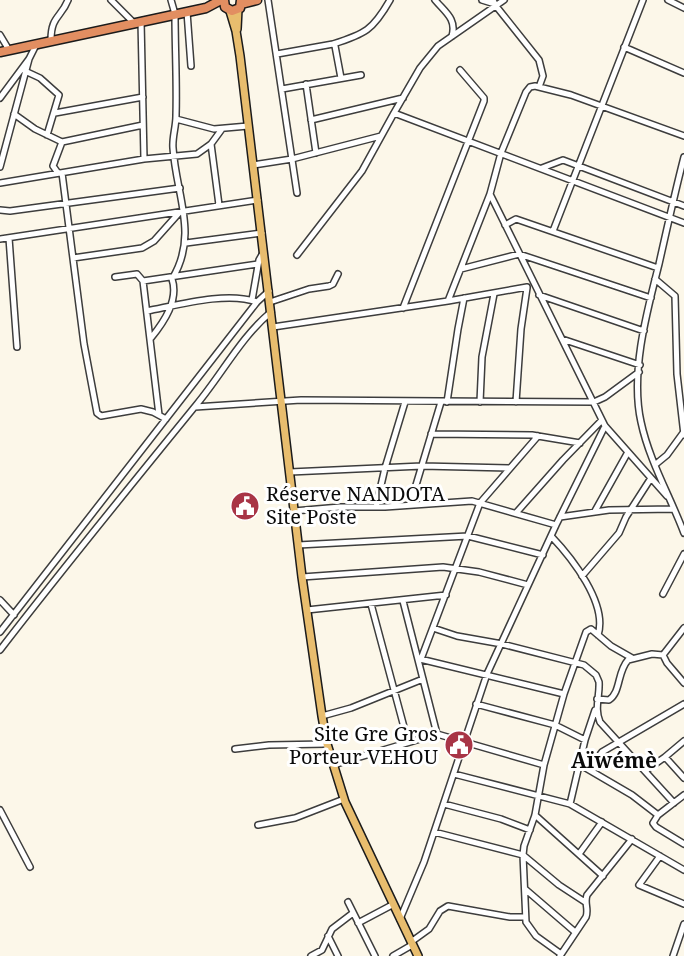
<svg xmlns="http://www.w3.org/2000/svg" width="684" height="956" font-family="'Noto Serif',serif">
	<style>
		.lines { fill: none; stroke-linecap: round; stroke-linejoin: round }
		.minor-casing { stroke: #3d3d3d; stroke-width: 8 }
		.major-casing { stroke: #1b1b1b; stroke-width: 10 }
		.highway-casing { stroke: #1b1b1b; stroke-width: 11 }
		.minor { stroke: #fff; stroke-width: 5 }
		.major { stroke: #e8bd6e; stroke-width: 7 }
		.highway { stroke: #e28e61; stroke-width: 8 }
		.labels { text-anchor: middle; stroke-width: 6; stroke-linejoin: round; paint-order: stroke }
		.poi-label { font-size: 20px; fill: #0a0a0a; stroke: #fff; text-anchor: start }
		.neighbourhood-label { font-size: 21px; font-weight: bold; fill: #0a0a0a; stroke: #fff }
	</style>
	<rect width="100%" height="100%" fill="#fcf7e9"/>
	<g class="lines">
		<g class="minor-casing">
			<path id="minor" d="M111 0 134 23
				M268 0 297 193
				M435 0C445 12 457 19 452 36
				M482 0 495 4
				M493 0 496 6 539 60 543 76 539 87
				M504 0 438 46 420 68 394 113 684 223
				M668 0 684 8
				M187 12 191 66
				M141 21 144 159
				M0 35 9 50
				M51 40C51 16 61 18 68 0
				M333 44C365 34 373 30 390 0
				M624 47 684 73
				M277 54 333 44 335 46 341 78
				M25 71 40 78 59 95 47 135
				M306 84 316 153
				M282 89 361 75
				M0 98 29 59 36 45
				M55 113 143 97
				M14 114 35 129 62 142 143 125
				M176 119 214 129 248 126
				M311 120 403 98
				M211 144 219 205
				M684 157C675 192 667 228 659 264 647 311 630 373 641 422 649 460 670 496 684 533
				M253 165 292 159 381 136
				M0 167 29 59
				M542 168 563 160 684 206
				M58 173 53 166 62 142
				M62 173 84 344 97 413 101 416 141 409 153 412 166 419
				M0 183 144 159 197 154 211 144 222 129
				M490 194 605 426 667 496
				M0 210 10 211 180 188
				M505 225 516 219 658 268
				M553 231 643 0
				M9 238 17 347
				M0 239 258 200
				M186 243 262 233
				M297 255 362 171 394 113
				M73 258 142 248 154 241 179 213
				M461 269 519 254 651 298
				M115 277 137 274 143 281 159 415
				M655 279 675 296 677 374 684 435
				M143 281 258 264
				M539 295 644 331
				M252 300 259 260 263 253
				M448 301 527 287
				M270 302 309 289 329 286 333 284 338 274
				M403 308 484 101V98L460 70
				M147 311C178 305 227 291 257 302
				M273 327 448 301 490 194 501 153 526 92 530 87 535 86 571 95 684 136
				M151 338C164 322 179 300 172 279 199 235 176 195 173 148 172 138 176 127 176 116 177 82 175 48 175 14L171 0
				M562 339 640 365
				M447 402 458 329 464 298
				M480 402 482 357 494 294
				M516 402 521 329 527 288
				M195 407 301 400 594 402 605 397 639 372
				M431 434 532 435 580 443
				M656 464 667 455 683 433
				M290 472 422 466 509 468
				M410 505 441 402
				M376 507 385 468 405 402
				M294 511 340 507H385L472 501 556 525
				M595 511 628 452
				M516 513 563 460 602 420
				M560 517 609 510 674 509
				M551 536C572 558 608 604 598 635
				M298 545 468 536 543 555
				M582 576 619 533 626 517 651 478
				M302 577 443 567 479 572 528 585
				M663 594 684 554
				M0 600 14 615
				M403 601 437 734
				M371 604 408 742
				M307 610 446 595
				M433 628 457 636 502 644 584 665 596 675 599 682C600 696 594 708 600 722L674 803
				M0 632 257 302 269 291
				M0 650C64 567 131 485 197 404 222 374 241 337 271 312
				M663 655 667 663 684 683
				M663 655 684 628
				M420 659 564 694
				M421 659 480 503 538 436
				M597 699 609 700C621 692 617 672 628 660L652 654 663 655
				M476 704 555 725 585 740
				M322 716 351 708 423 679
				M235 749 269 745 327 744
				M665 757 684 741
				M579 764 632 795 658 815
				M333 765 437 734 544 765
				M589 769 602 752 684 704
				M645 771 665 757 684 778
				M454 774 570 804 684 870
				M684 795 658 815 653 823 656 827 684 844
				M444 804 501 819 530 830
				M570 804 585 740 595 710
				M0 810 30 867
				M535 815 603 876
				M258 825 295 818 344 799
				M434 832 523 855 559 885 585 902
				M579 854 602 822
				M660 856 639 885 684 904
				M525 889 575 932
				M348 902 375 956
				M400 919 424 862 487 674 556 525 605 426
				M358 923 392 905
				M328 936 338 956
				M411 942 429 929 440 911 448 906 510 917H524
				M561 954 536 936 526 922 523 855 524 846 535 815 544 765 564 694 586 632 591 629 611 646 632 658
				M311 956 322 950 332 929 353 913
				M393 956 412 945
				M560 956 586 917C589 909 584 903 587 895L632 839
				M673 956 684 924"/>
		</g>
		<g class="major-casing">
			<path id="major" d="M230 11 236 31 240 56 302 577 322 716 327 744 345 802 418 956
				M237 29 238 9"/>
		</g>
		<g class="highway-casing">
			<path id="highway" d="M224 0 225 7 232 11 240 8 241 0
				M241 4 257 0
				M0 52 206 8 221 0"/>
		</g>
		<use href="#minor" class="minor"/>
		<use href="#major" class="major"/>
		<use href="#highway" class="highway"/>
	</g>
	<defs>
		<g id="civic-disc" transform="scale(1.5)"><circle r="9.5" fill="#a83446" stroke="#fff"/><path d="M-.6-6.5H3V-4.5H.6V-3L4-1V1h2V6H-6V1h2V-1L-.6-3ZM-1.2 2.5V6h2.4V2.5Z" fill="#fff"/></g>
	</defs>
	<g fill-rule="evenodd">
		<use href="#civic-disc" x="245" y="506"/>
		<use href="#civic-disc" x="459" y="745"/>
	</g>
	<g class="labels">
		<g class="poi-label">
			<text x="266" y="501">Réserve NANDOTA<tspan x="266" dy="23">Site Poste</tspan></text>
			<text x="438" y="741" text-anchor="end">Site Gre Gros<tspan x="438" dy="23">Porteur VEHOU</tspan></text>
		</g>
		<g class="neighbourhood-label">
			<text x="614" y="768">Aïwémè</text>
		</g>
	</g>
</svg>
